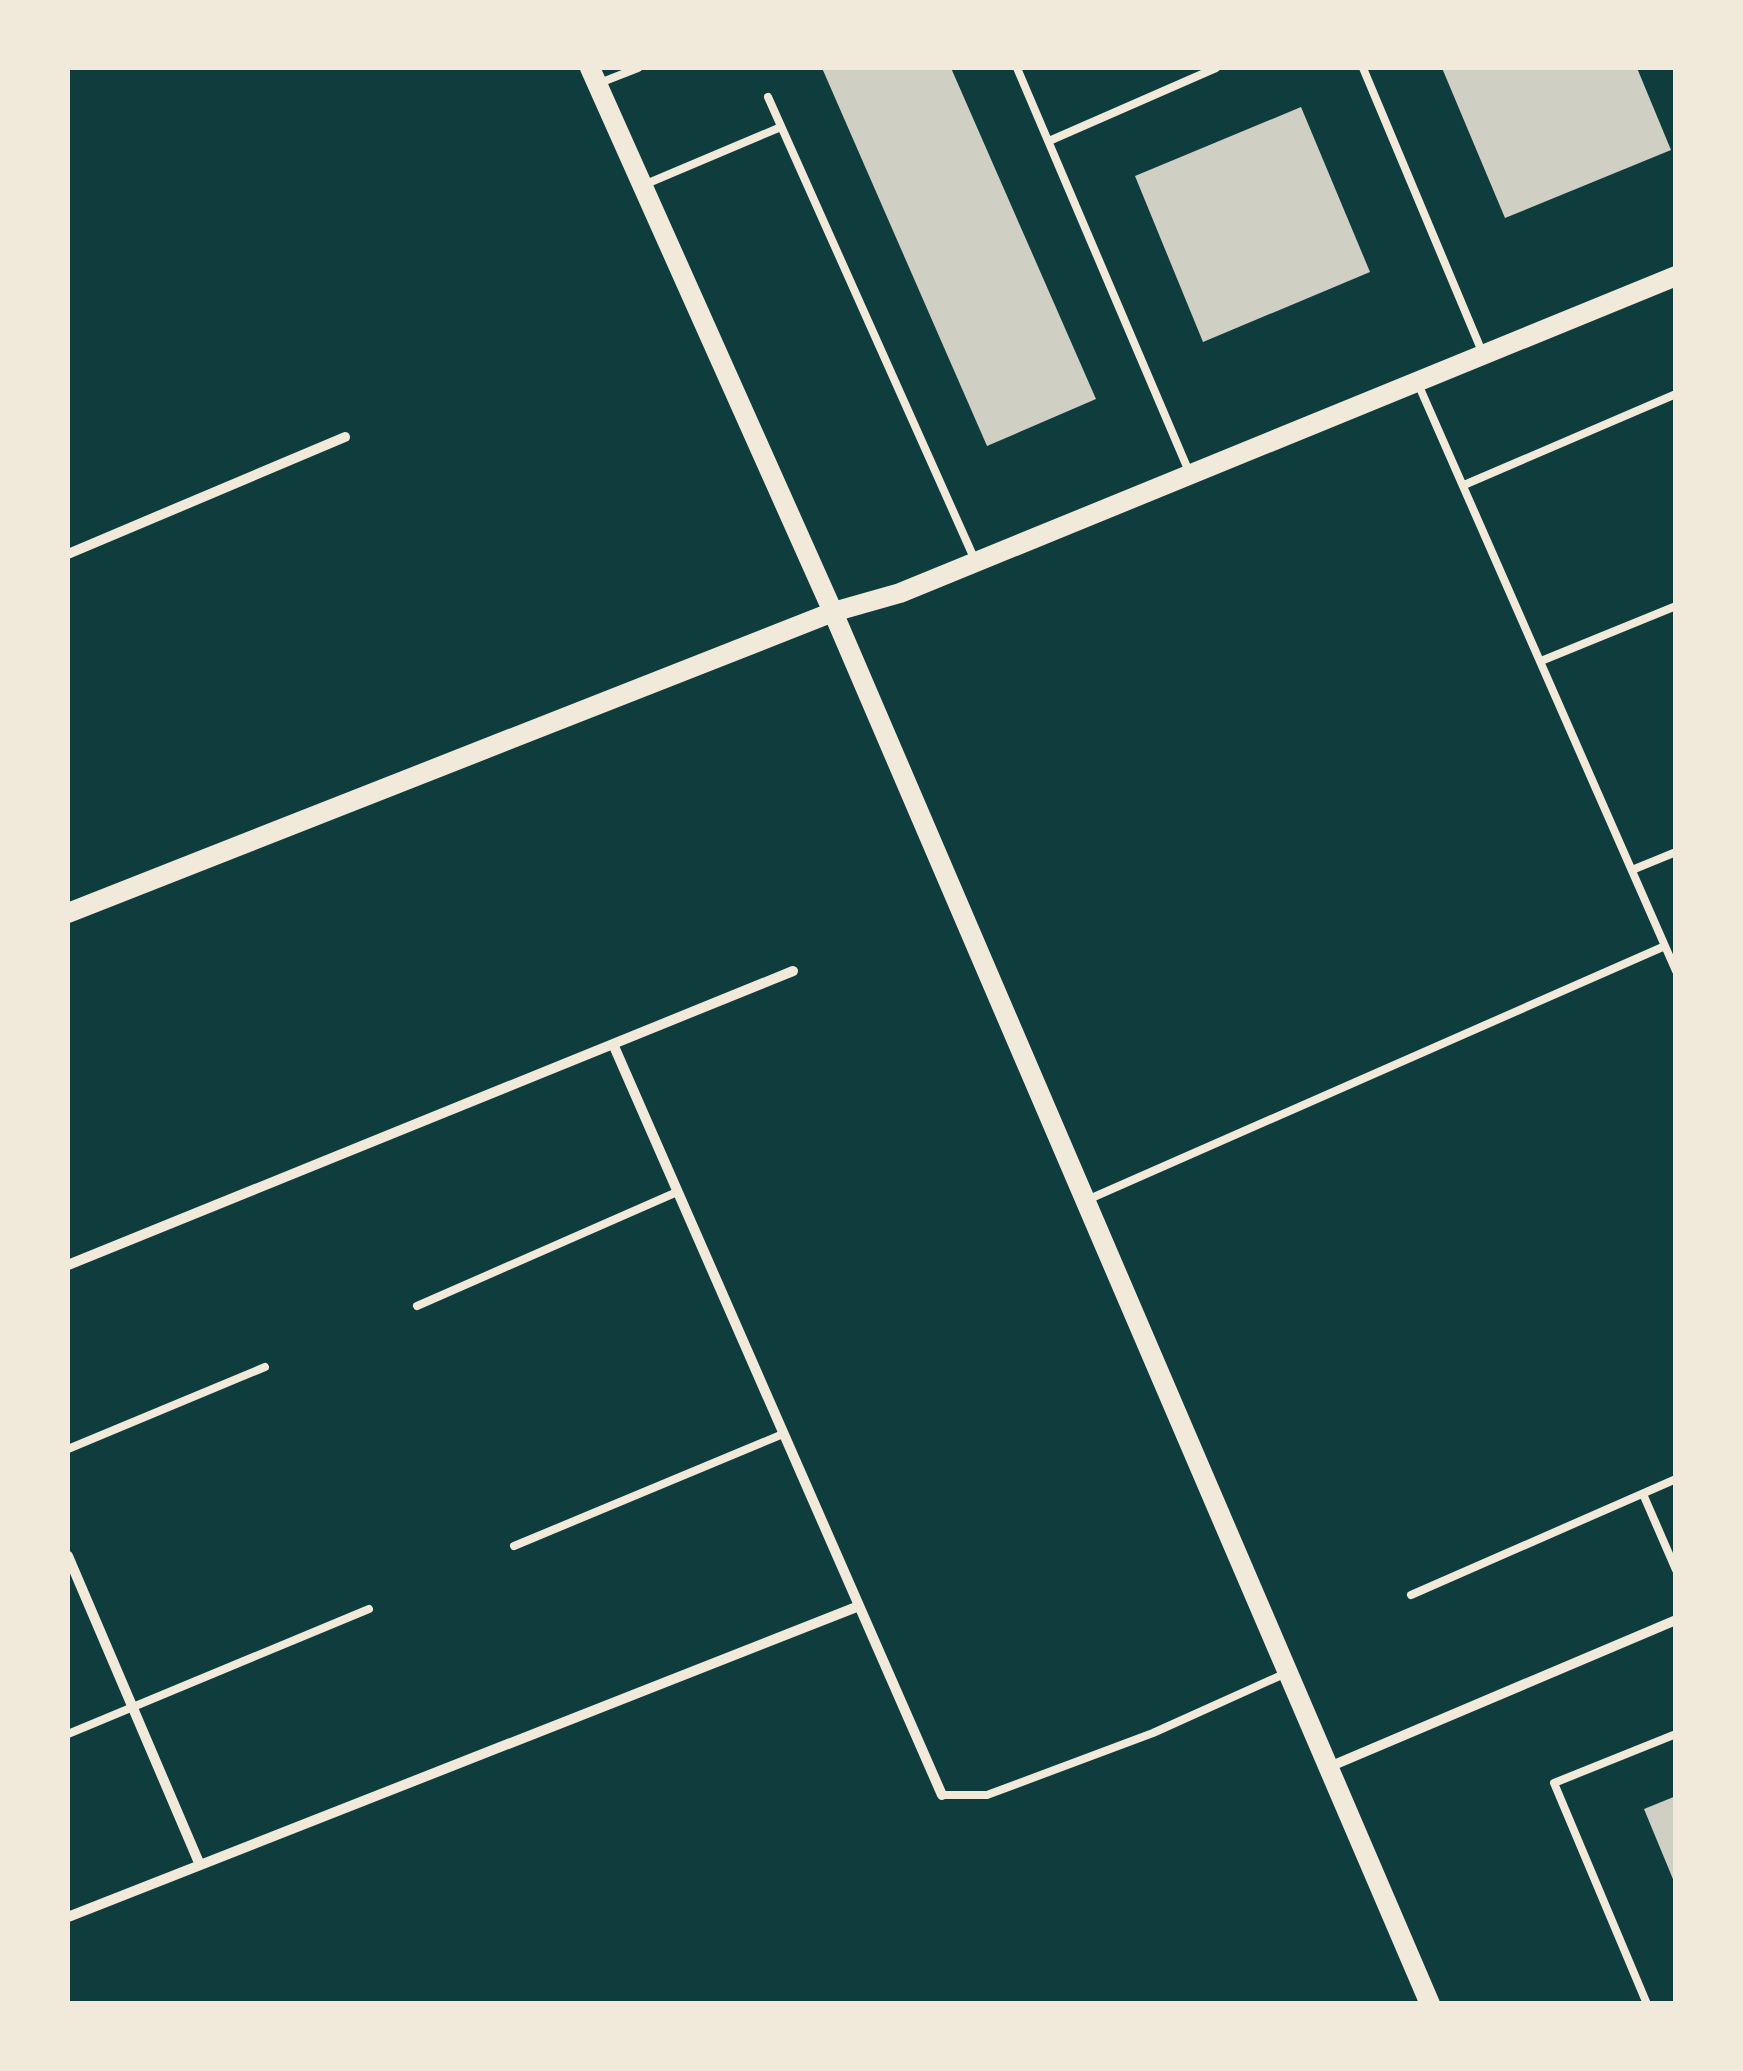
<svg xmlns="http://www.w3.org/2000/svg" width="1743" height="2071" font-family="'Sofia Sans Condensed',sans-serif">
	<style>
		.building { fill: #cfcfc3 }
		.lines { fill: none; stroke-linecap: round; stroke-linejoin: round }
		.service { stroke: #f1e9da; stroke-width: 8 }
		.minor { stroke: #f1e9da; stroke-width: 10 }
		.secondary { stroke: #f1e9da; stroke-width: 20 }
	</style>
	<rect width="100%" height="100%" fill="#0f3d3e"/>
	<path class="building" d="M822 68H951L1096 399 987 446Z
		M1442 68H1637L1671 150 1505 218Z
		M1301 107 1370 272 1203 342 1135 176Z
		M1676 1796V1884H1675L1644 1809Z"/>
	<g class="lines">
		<path class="service" d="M1017 68 1190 474
			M1363 68 1483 354
			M597 84 638 68
			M768 97 974 558
			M1049 141 1216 68
			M646 184 781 127
			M1419 386 1676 971
			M1464 485 1676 394
			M1541 661 1676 606
			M1632 870 1676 852
			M1087 1200 1665 946
			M417 1306 677 1192
			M68 1449 265 1367
			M1643 1494 1676 1570
			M514 1546 783 1434
			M1411 1595 1676 1479
			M68 1734 369 1609
			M942 1795H987L1153 1733 1284 1674
			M1647 2004 1554 1783 1676 1734"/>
		<path class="minor" d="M68 554 345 437
			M613 1044 942 1795
			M68 1265 793 971
			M68 1556 200 1865
			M1329 1767 1676 1620
			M68 1917 859 1606"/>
		<path class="secondary" d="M590 68 833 612 1430 2004
			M68 913 833 612 900 593 1676 276"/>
	</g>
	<rect width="1743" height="2071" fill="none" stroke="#f1e9da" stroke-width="140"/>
</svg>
